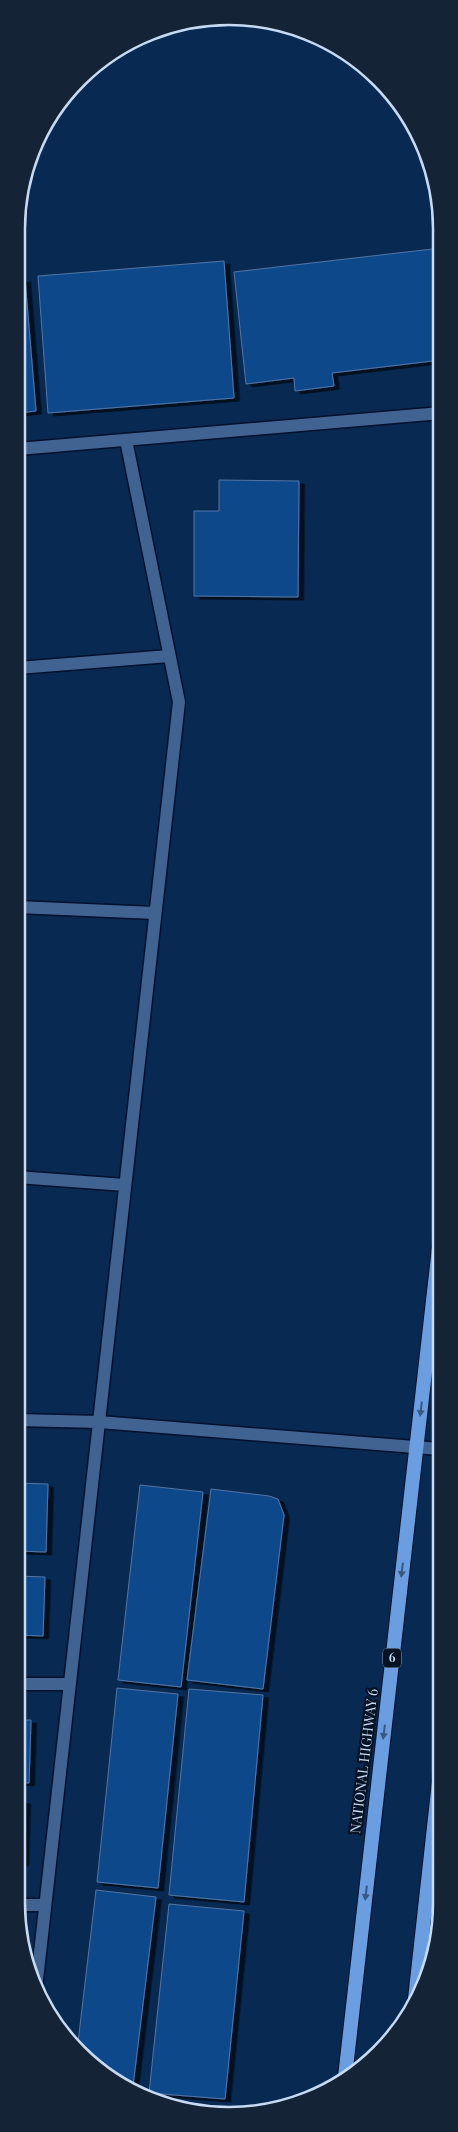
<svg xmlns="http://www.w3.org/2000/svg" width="458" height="2132" font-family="'Playfair Display',serif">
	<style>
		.building { fill: #10488a; stroke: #5276a5; filter: url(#shadow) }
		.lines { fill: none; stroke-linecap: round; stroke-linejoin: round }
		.service-casing { stroke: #001130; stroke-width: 15 }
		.minor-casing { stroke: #001130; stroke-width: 15 }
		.trunk-casing { stroke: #001130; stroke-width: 16 }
		.service { stroke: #406391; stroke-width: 12 }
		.minor { stroke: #406391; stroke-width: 12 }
		.trunk { stroke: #6b9ee0; stroke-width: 14 }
		.oneway { fill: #385882 }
		.labels { text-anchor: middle; stroke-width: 4.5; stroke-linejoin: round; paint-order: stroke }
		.shield { fill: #061325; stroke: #8c9eb6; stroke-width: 1 }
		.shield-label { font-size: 12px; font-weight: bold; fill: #c6daf4 }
		.street-label { font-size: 14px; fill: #c6daf4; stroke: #061325 }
		.rim { fill: none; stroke: #c6daf4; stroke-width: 2.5 }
	</style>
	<defs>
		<filter id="shadow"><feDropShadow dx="5.5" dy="3" stdDeviation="0" flood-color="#0009"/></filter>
	</defs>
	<rect width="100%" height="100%" fill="#082952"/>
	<path class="building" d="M441 248V360L332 373 334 386 295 391 294 378 246 384 234 272Z
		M224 261 234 398 48 413 38 276Z
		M25 279 36 411 18 413V280Z
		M219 480 299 481 298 597 194 596V511H219Z
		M17 1483 48 1484 46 1552 17 1551Z
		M140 1485 203 1492 181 1687 118 1680Z
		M211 1489 269 1496 278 1499 284 1515 263 1689 187 1680Z
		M17 1576 45 1577 43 1636 17 1635Z
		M117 1688 178 1694 158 1888 97 1882Z
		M189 1689 263 1695 244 1902 169 1895Z
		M16 1720H31L29 1783 16 1782Z
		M16 1800 25 1801 23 1863H16Z
		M96 1890 156 1897 133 2086H127L77 2051Z
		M169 1904 244 1911 225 2099 149 2093Z"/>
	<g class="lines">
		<g class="service-casing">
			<path id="service" d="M425 1906 440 1909"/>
		</g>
		<g class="minor-casing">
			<path id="minor" d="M18 449 441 413
				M18 668 169 656
				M17 907 155 913
				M17 1177 125 1185
				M17 1420 99 1422 440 1449
				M16 1684H70
				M17 1905H45
				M36 1989 179 702 126 440"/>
		</g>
		<g class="trunk-casing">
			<path id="trunk" d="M414 2008 440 1773
				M345 2077 440 1239"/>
		</g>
		<use href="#service" class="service"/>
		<use href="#minor" class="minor"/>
		<use href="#trunk" class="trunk"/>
	</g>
	<defs><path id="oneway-solid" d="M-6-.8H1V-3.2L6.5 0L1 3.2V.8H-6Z" transform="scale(1.25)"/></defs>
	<g class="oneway">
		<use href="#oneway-solid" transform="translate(421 1409) rotate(97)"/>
		<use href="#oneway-solid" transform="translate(402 1570) rotate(97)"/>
		<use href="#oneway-solid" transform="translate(384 1732) rotate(97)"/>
		<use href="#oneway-solid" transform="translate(366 1893) rotate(97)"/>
	</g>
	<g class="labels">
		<rect class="shield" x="383" y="1648.5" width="18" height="19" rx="4"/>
		<g class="shield-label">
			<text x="392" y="1662">6</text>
		</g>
		<g class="street-label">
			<text transform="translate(364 1761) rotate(-83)" y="5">NATIONAL HIGHWAY 6</text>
		</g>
	</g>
	<path d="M0 0H458V2132H0ZM229 25H229A204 204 0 0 1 433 229V1903A204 204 0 0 1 229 2107H229A204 204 0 0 1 25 1903V229A204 204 0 0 1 229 25Z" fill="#152336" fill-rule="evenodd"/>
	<path class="rim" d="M229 25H229A204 204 0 0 1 433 229V1903A204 204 0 0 1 229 2107H229A204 204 0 0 1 25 1903V229A204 204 0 0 1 229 25Z"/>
</svg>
